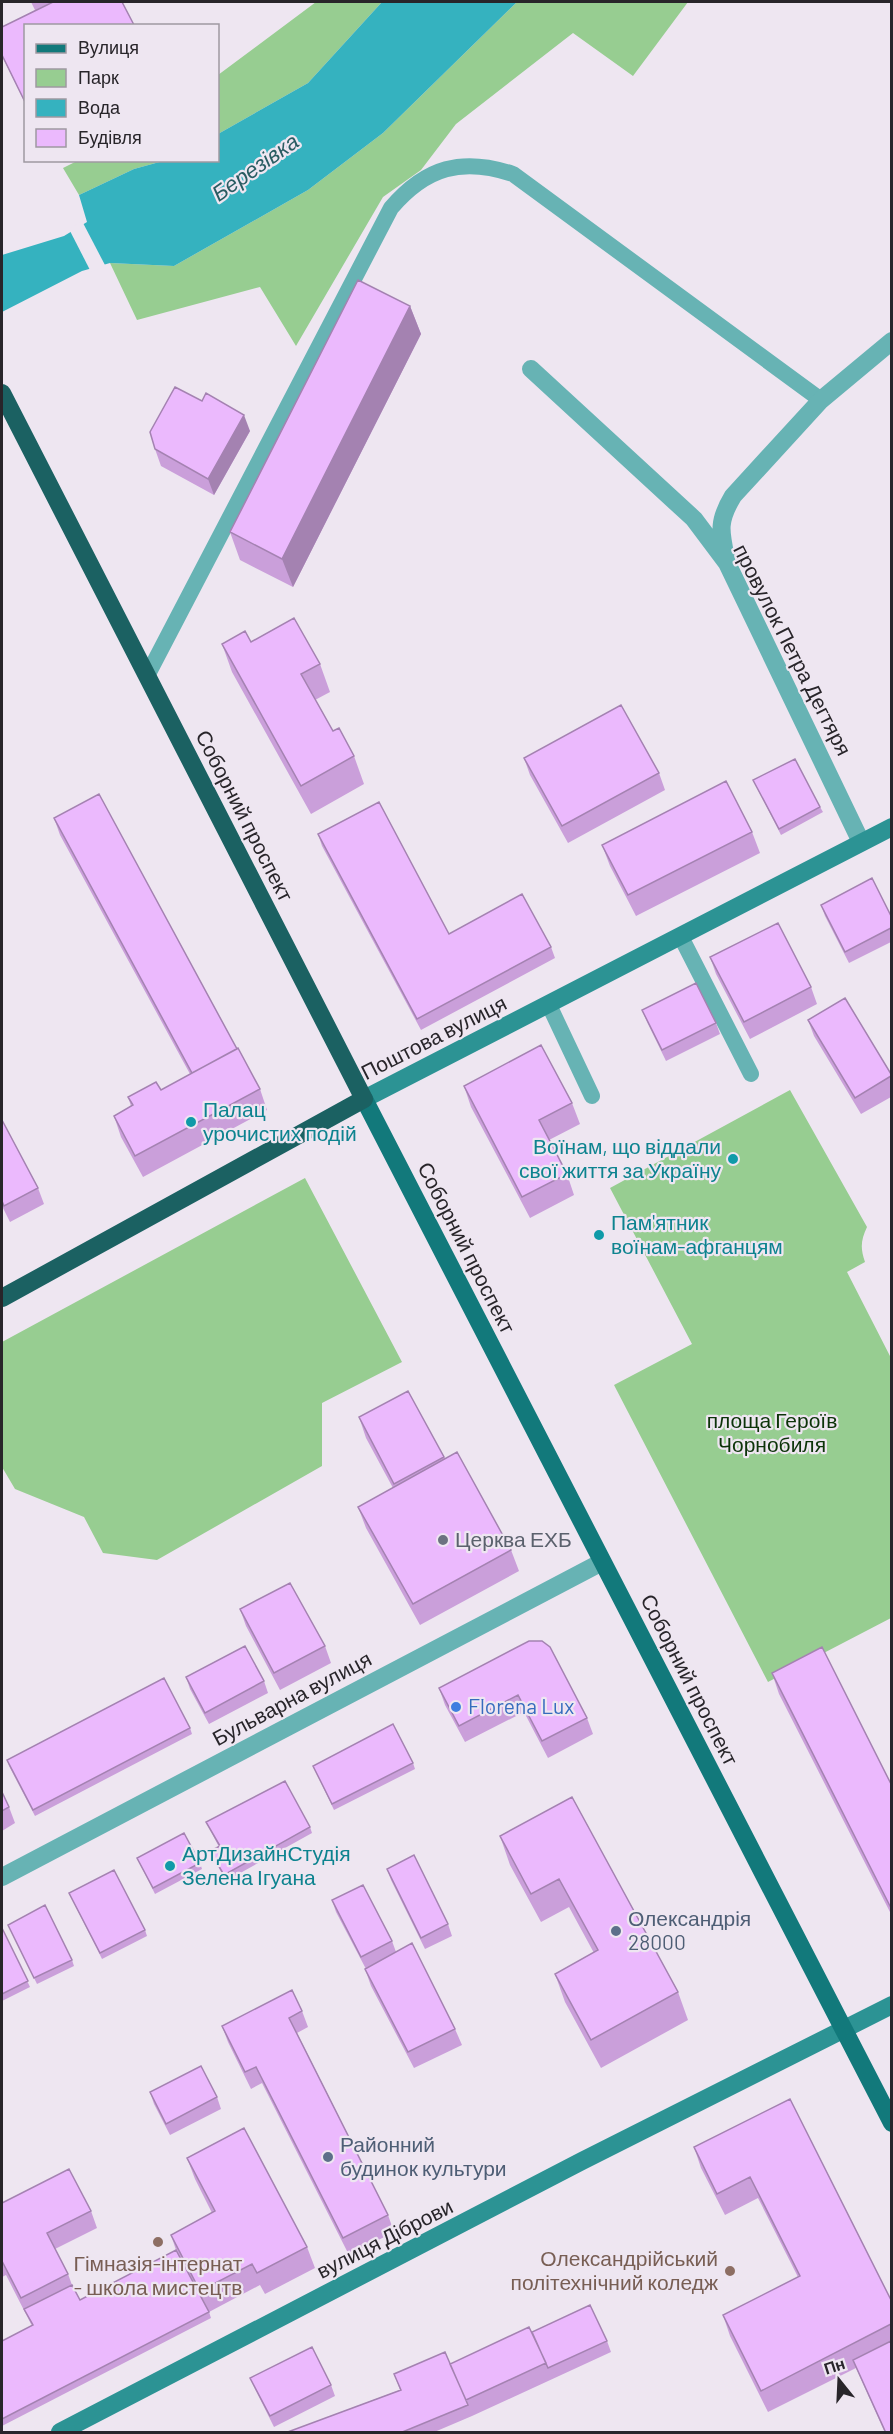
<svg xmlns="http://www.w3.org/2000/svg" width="893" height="2434" font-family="Barlow,sans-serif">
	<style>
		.green { fill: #97cd91 }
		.water { fill: #35b2bf }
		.pier { fill: #eee6f1 }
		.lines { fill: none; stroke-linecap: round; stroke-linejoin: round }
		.lane { stroke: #67b3b4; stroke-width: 16 }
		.street { stroke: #67b3b4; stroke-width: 18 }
		.secondary { stroke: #2c9394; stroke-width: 18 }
		.primary { stroke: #12797b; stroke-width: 18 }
		.highway { stroke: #1b6162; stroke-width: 18 }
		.wall { fill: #ca9fda }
		.shaded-wall { fill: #a482b1 }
		.building { fill: #ebb9fd; stroke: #a482b1; stroke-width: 1.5 }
		.culture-dot { fill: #0f9aa8; stroke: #eee6f1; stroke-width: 2 }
		.worship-dot { fill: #6b7280; stroke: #eee6f1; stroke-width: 2 }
		.shop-dot { fill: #3f7fe0; stroke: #eee6f1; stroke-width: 2 }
		.service-dot { fill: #5c6f8a; stroke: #eee6f1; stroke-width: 2 }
		.education-dot { fill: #8d6e63; stroke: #eee6f1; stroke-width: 2 }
		.labels { text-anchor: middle; stroke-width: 4.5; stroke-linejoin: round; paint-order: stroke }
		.street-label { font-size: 21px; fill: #28252a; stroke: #eee6f1 }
		.culture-label { font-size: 21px; fill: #0d838f; stroke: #eee6f1; text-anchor: start }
		.park-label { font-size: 21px; fill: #0c3409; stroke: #eee6f1 }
		.worship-label { font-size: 21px; fill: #5b616d; stroke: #eee6f1; text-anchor: start }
		.shop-label { font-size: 21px; fill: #366cbe; stroke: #eee6f1; text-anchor: start }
		.service-label { font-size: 21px; fill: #4e5e75; stroke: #eee6f1; text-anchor: start }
		.education-label { font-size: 21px; fill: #785e54; stroke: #eee6f1; text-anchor: end }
		.water-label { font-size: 22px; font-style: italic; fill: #295c62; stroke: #eee6f1 }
	</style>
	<rect width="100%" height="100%" fill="#eee6f1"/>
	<path class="green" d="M316 2H382L308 83 218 134V75Z
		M517 2H688L633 76 573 33 456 124 421 170 383 197 296 346 260 287 137 320 110 263 174 266 308 190 383 133Z
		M77 161H163L134 169 79 195 63 168Z
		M790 1090 867 1227C861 1240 860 1248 865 1262L847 1272 891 1358V1618L768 1682 614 1385 692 1344 610 1188Z
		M305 1178 402 1362 322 1403V1466L157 1560 103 1553 84 1517 15 1489 2 1467V1342Z"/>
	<path class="water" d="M382 2H517L383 133 308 190 174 266 110 263 82 271 2 312V255L64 236 87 222 79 195 134 169 163 161 218 160V134L308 83Z"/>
	<path class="pier" d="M82 221 106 267 91 272 69 229Z"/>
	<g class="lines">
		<path class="lane" d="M147 676 391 208C426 167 462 157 513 174L821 400
			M681 937 751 1074
			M549 1005 592 1096"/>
		<path class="street" d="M531 369 694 519 727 563 861 842
			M726 558C720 530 718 521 733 496L821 400 892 341
			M2 1877 602 1562"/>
		<path class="secondary" d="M364 1099 892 827
			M60 2432 582 2161 892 2005"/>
		<path class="primary" d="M364 1099 892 2123"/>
		<path class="highway" d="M2 393 364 1099 2 1298"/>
	</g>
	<path class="wall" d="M31 2H122L134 26H26V105L2 56V27L35 10Z
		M410 306 421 334 293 587 240 560 230 532Z
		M202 401 250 431 214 495 161 466 155 449Z
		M251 642 320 664 330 692 315 700 333 731 354 756 364 784 311 814 232 672 222 644Z
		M524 758 659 773 665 790 568 843 530 775Z
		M753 780 820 807 823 812 781 835 756 786Z
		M54 818 260 1089 267 1110 143 1177 121 1137 114 1116 131 1106 128 1097 161 1090 190 1074 60 835Z
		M752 832 760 853 636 916 610 866 602 845Z
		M318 834 449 934 551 947 555 958 421 1030 322 846Z
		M821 905 891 916V942L849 963 825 916Z
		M710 957 811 987 817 1004 750 1039 716 974Z
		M642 1010 716 1023 720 1034 666 1061 647 1022Z
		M808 1020 891 1074V1097L861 1114 814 1036Z
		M464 1086 572 1103 580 1124 549 1140 567 1174 574 1195 530 1218 471 1107Z
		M2 1120 38 1188 44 1204 10 1222 2 1206Z
		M359 1417 444 1457 511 1550 519 1571 420 1625 366 1528 358 1507 393 1488 366 1438Z
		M240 1609 325 1646 331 1663 280 1690 246 1626Z
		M542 1641 587 1718 593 1734 548 1758 524 1712 465 1742 445 1705 439 1688Z
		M772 1673 891 1784V1914L779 1694Z
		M186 1677 264 1681 268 1693 209 1724 190 1689Z
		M190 1728 192 1734 35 1816 9 1766 7 1760Z
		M413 1763 415 1769 334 1810 313 1766Z
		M2 1792 9 1807 15 1823 2 1831Z
		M572 1797 678 1992 688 2020 601 2068 565 2002 555 1974 594 1953 569 1907 541 1922 510 1865 500 1836Z
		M206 1822 310 1827 312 1833 226 1881 213 1857 210 1851 219 1847Z
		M137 1858 200 1863 202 1869 155 1894Z
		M387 1869 448 1924 452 1936 425 1949 391 1880Z
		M69 1893 145 1930 147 1936 102 1959Z
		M332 1900 392 1941 396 1952 455 2029 462 2045 414 2068 371 1986 365 1969H366L336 1912Z
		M8 1925 72 1960 74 1966 37 1984Z
		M2 1928 30 1987 2 2001Z
		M302 2011 308 2027 297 2033 388 2215 394 2232 349 2255 262 2083 251 2089 228 2042 222 2026Z
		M150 2092 217 2097 221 2109 170 2135 154 2104Z
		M790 2099 891 2300V2433H885L856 2368 768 2412 730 2336 723 2315 798 2277 758 2198 725 2215 701 2168 694 2147Z
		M187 2158 307 2247 315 2268 265 2294 260 2285 209 2312 211 2318 2 2426V2341L32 2326 6 2275 2 2277V2203L91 2211 97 2228 55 2249 68 2274 72 2285 80 2300 176 2250 171 2235 212 2213 195 2179Z
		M532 2332 607 2341 611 2352 472 2416 432 2433H285L400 2390 394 2374 450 2364Z
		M250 2378 331 2385 335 2396 274 2427 255 2389Z"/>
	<path class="shaded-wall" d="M410 306 421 334 293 587 282 559Z
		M244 415 250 431 214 495 208 479Z"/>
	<path class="building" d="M53 2H122L134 25 26 26V104L2 55V27Z
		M358 280 410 306 282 559 230 532Z
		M175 387 202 401 206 393 244 415 208 479 155 449 150 432Z
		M294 618 320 664 301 674 333 731 339 728 354 756 301 786 222 644 245 631 251 642Z
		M621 705 659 773 562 826 524 758Z
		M795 759 820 807 779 829 753 780Z
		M726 781 752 832 628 895 602 845Z
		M99 794 237 1049 192 1073 54 818Z
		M379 802 449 934 522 894 551 947 417 1019 318 834Z
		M872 878 891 916V928L845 952 821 905Z
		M778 923 811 987 744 1022 710 957Z
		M696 983 716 1023 662 1050 642 1010Z
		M845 998 891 1074V1076L855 1098 808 1020Z
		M541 1045 572 1103 539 1120 567 1174 522 1197 464 1086Z
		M238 1048 260 1089 135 1156 114 1116 133 1105 128 1097 156 1082 161 1090Z
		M2 1120 38 1188 4 1206 2 1201Z
		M408 1391 444 1457 394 1484 359 1417Z
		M457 1452 511 1550 413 1604 358 1507Z
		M290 1583 325 1646 274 1673 240 1609Z
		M529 1641H542L550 1647 587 1718 542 1741 518 1695 459 1726 439 1688Z
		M245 1646 264 1681 205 1713 186 1677Z
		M822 1647 891 1784V1908L772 1673Z
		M164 1678 190 1728 33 1810 7 1760Z
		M393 1724 413 1763 332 1804 313 1766Z
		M285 1781 310 1827 224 1875 210 1851 220 1846 206 1822Z
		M2 1792 9 1807 2 1811Z
		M572 1797 678 1992 591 2040 555 1974 598 1950 559 1879 531 1894 500 1836Z
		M184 1833 200 1863 153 1888 137 1858Z
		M414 1855 448 1924 421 1938 387 1869Z
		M114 1870 145 1930 100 1953 69 1893Z
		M363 1885 392 1941 361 1957 332 1900Z
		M45 1905 72 1960 34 1978 8 1925Z
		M2 1928 28 1981 2 1994Z
		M412 1943 455 2029 408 2052 365 1969Z
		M292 1990 302 2011 289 2018 388 2215 343 2238 256 2067 245 2072 222 2026Z
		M201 2066 217 2097 166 2124 150 2092Z
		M790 2099 891 2300V2324L761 2391 723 2315 800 2276 750 2177 717 2194 694 2147Z
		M244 2128 307 2247 257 2273 252 2264 200 2291 171 2235 215 2211 187 2158Z
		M69 2169 91 2211 47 2233 68 2274 21 2298 2 2261V2203Z
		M176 2250 209 2312 2 2419V2341L33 2325 24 2309 72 2285 80 2300Z
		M590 2305 607 2341 548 2368 532 2332Z
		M529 2327 546 2363 466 2400 450 2364Z
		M891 2341V2433H886L853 2360Z
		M312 2347 331 2385 270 2416 250 2378Z
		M445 2352 468 2405 400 2433H285L401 2390 394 2374Z"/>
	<g class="culture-dot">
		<circle cx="191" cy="1122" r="6"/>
		<circle cx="733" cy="1159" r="6"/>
		<circle cx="599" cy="1235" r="6"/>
		<circle cx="170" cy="1866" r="6"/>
	</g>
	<circle class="worship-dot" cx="443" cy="1540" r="6"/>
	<circle class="shop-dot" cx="456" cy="1707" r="6"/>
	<g class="service-dot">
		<circle cx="616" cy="1931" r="6"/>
		<circle cx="328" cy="2157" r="6"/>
	</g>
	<g class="education-dot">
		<circle cx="158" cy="2242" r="6"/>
		<circle cx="730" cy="2271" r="6"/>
	</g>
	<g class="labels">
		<g class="street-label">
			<text transform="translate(792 650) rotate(63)" y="7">провулок Петра Дегтяря</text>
			<text transform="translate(244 816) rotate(63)" y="7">Соборний проспект</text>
			<text transform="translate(434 1038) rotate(-27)" y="7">Поштова вулиця</text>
			<text transform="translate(466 1248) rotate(63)" y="7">Соборний проспект</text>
			<text transform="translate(689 1680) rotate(63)" y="7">Соборний проспект</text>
			<text transform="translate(292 1699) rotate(-28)" y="7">Бульварна вулиця</text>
			<text transform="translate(385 2239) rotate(-27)" y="7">вулиця Діброви</text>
		</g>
		<g class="culture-label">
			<text x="203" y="1117">Палац<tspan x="203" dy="24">урочистих подій</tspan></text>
			<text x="721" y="1154" text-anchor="end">Воїнам, що віддали<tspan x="721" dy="24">свої життя за Україну</tspan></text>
			<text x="611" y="1230">Пам'ятник<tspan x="611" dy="24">воїнам-афганцям</tspan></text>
			<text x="182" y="1861">АртДизайнСтудія<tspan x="182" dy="24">Зелена Ігуана</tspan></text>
		</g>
		<g class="park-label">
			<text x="772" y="1428">площа Героїв<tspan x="772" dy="24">Чорнобиля</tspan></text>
		</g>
		<g class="worship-label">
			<text x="455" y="1547">Церква ЕХБ</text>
		</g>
		<g class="shop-label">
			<text x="468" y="1714">Florena Lux</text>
		</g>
		<g class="service-label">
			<text x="628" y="1926">Олександрія<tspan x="628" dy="24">28000</tspan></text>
			<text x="340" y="2152">Районний<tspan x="340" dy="24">будинок культури</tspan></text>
		</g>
		<g class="education-label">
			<text x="718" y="2266">Олександрійський<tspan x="718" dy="24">політехнічний коледж</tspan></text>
			<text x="158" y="2271" text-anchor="middle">Гімназія-інтернат<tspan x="158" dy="24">- школа мистецтв</tspan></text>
		</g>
		<g class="water-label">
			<text transform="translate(255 167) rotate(-35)" y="8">Березівка</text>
		</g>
	</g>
	<rect width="893" height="2434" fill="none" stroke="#28252a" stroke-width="6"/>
	<rect x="24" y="24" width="195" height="138" fill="#eee6f1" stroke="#9f99a1" stroke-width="1.5"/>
	<rect x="36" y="44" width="30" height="9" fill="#12797b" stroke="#9f99a1" stroke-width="1.5"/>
	<text x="78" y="54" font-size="18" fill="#28252a">Вулиця</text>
	<rect x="36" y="69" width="30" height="18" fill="#97cd91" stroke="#9f99a1" stroke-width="1.5"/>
	<text x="78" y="84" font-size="18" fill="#28252a">Парк</text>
	<rect x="36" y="99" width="30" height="18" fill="#35b2bf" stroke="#9f99a1" stroke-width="1.5"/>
	<text x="78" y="114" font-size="18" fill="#28252a">Вода</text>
	<rect x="36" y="129" width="30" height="18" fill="#ebb9fd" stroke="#9f99a1" stroke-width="1.5"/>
	<text x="78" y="144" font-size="18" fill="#28252a">Будівля</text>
	<g transform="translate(839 2380) rotate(342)" stroke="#eee6f1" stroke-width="4.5" paint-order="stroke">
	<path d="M0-4.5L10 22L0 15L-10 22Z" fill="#28252a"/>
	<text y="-9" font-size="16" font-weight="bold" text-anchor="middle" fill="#28252a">Пн</text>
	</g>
</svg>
